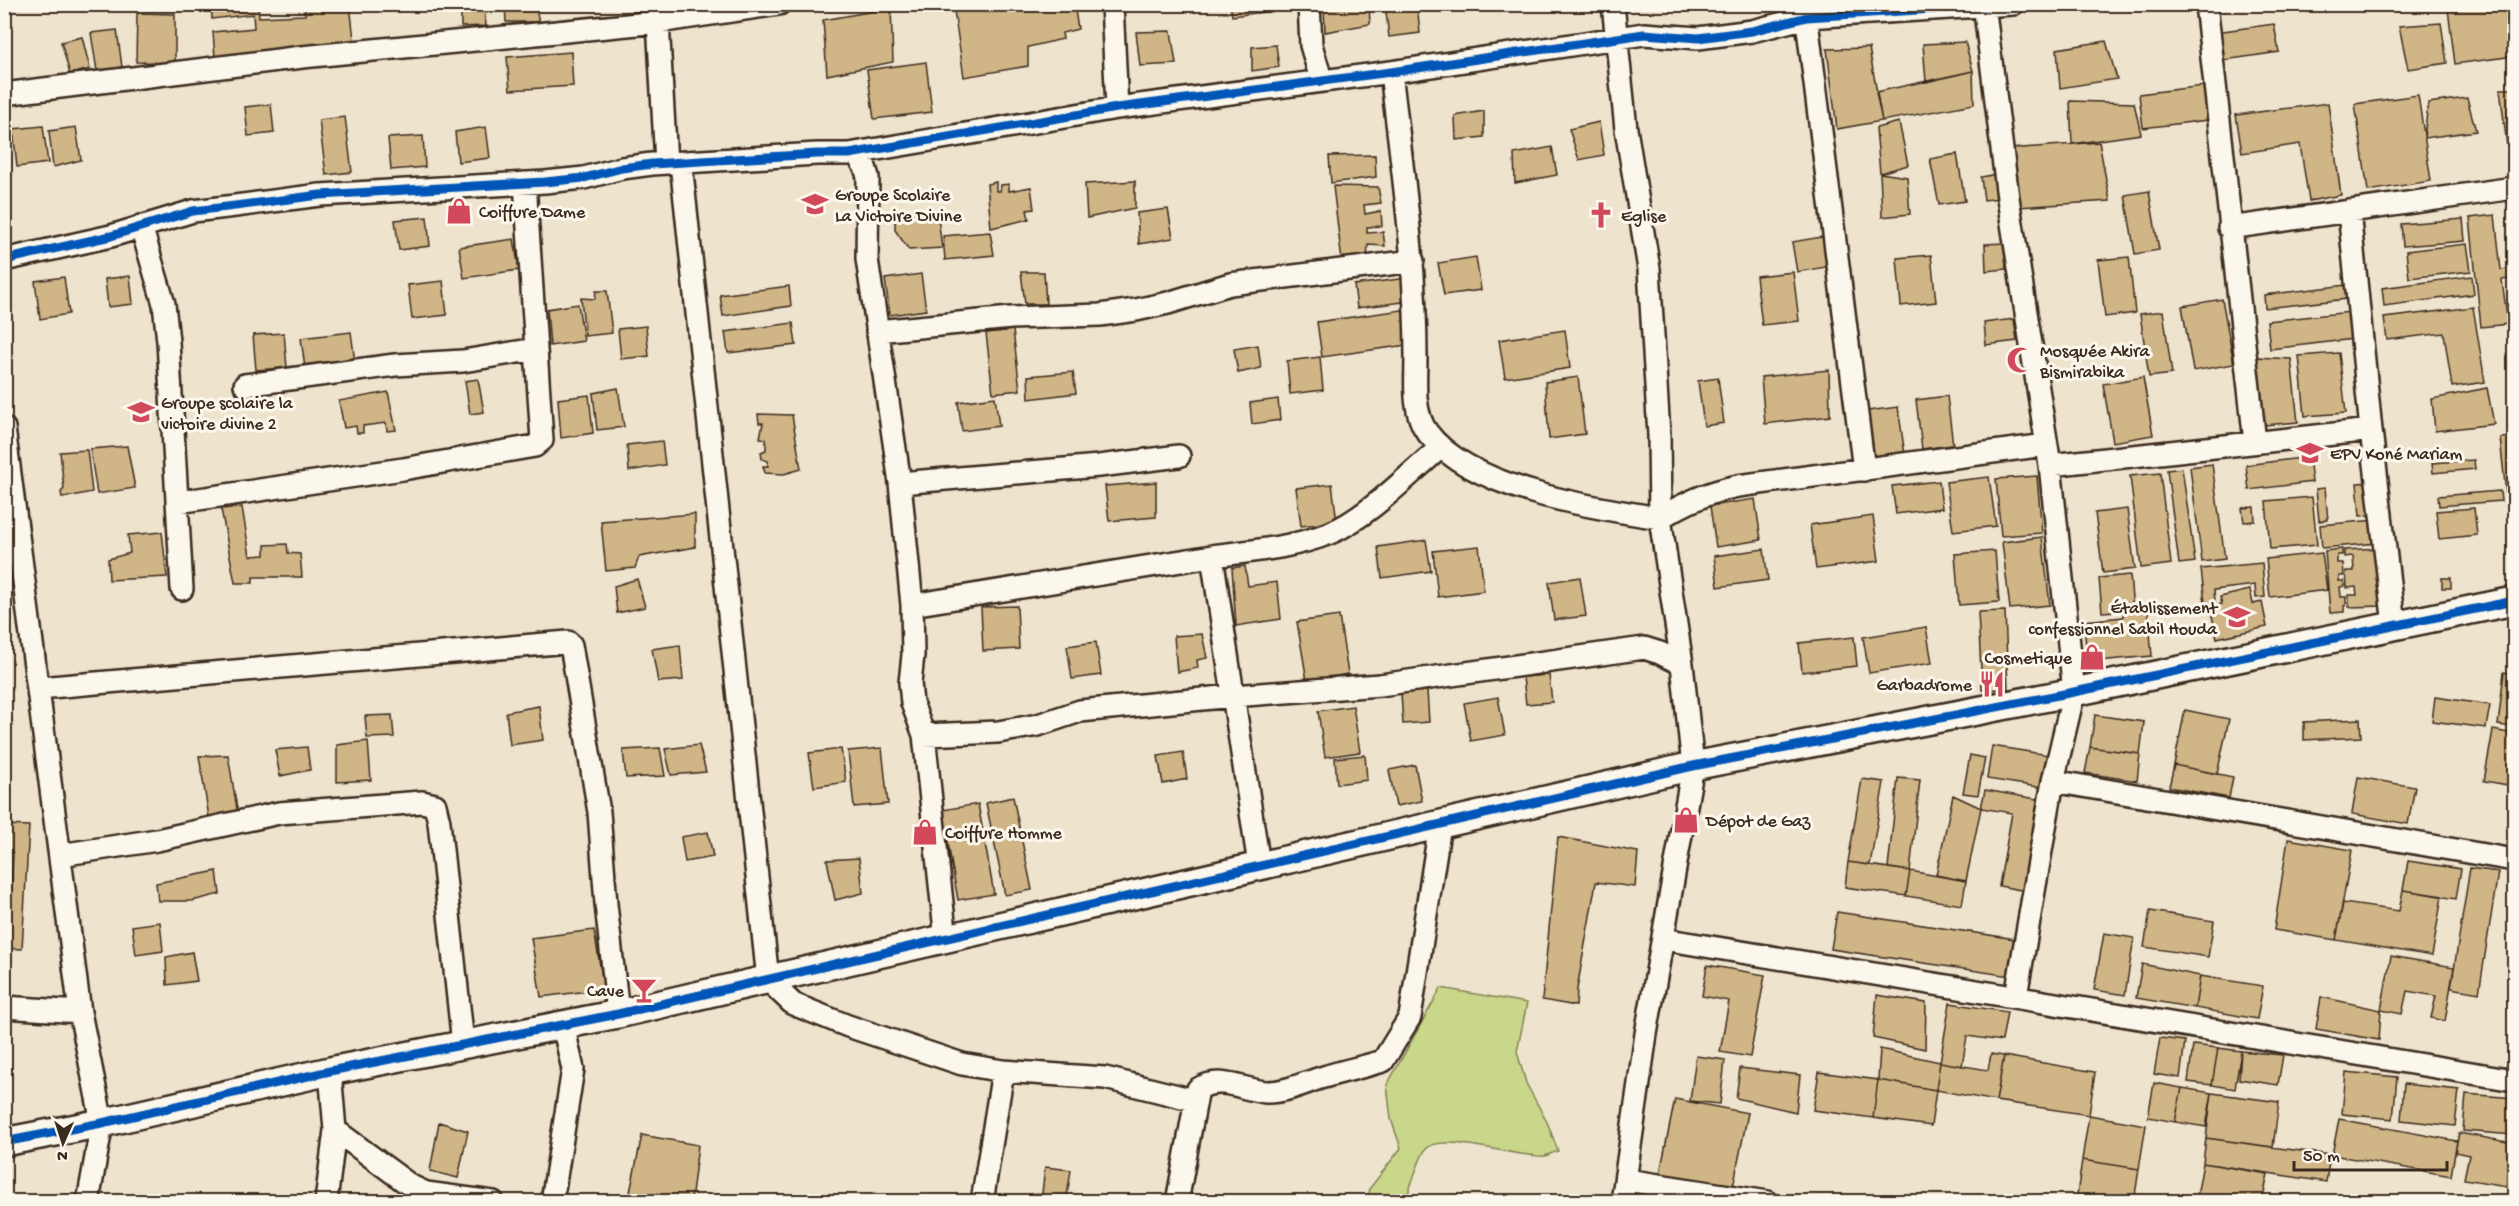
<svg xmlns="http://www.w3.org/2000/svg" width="2519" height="1206" font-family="'Gochi Hand',sans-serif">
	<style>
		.green { fill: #c8d78a; stroke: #828054; stroke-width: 1.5 }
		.building { fill: #d0b586; stroke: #3b2a1e; stroke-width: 1.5 }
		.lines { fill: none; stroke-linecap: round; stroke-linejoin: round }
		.minor-casing { stroke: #3b2a1e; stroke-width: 26 }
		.tertiary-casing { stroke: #3b2a1e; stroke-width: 32 }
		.minor { stroke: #fbf7ec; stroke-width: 21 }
		.tertiary { stroke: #fbf7ec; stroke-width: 27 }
		.cycleway-casing { stroke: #fbf7ec; stroke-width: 13 }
		.cycleway { stroke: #0057b8; stroke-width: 9 }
		.labels { text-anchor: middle; stroke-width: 6; stroke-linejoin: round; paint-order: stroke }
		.poi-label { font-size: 18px; fill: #3b2a1e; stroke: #fbf7ec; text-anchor: start }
	</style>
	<rect width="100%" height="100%" fill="#eee3cd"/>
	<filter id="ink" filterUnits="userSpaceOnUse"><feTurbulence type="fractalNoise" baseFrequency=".0167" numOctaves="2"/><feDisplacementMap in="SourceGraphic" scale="12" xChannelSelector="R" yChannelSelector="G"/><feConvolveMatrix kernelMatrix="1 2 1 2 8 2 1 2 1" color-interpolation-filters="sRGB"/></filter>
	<g filter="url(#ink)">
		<path class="green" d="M1441 988 1527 1003 1517 1052 1526 1083 1547 1122 1558 1151C1554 1152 1549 1155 1545 1156 1520 1159 1441 1131 1426 1149 1419 1157 1410 1190 1405 1201H1368L1370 1188 1401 1148 1391 1119 1387 1085Z"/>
		<path class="building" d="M211 4H258L259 17 305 15V4H350L354 40 215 58 213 32 254 28 253 14 212 19Z
			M461 4H484L486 26 461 27Z
			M505 4H535L539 22H506Z
			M953 4H1074L1078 29 1062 33 1063 39 1028 47V66L964 77Z
			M1230 4H1270L1272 11 1232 16Z
			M1324 4H1369L1370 24 1325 32Z
			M1385 4H1417L1420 33 1389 37Z
			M2488 4H2514V56L2455 64 2448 9Z
			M891 8 893 62 827 75 823 20Z
			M137 13 175 14V63L136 62Z
			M2441 23 2447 63 2408 69 2399 26Z
			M2274 24 2279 52 2218 61 2216 32Z
			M117 30 122 67 97 71 91 33Z
			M1171 31 1176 64 1140 66 1136 32Z
			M82 37 90 69 70 74 61 42Z
			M2106 41 2117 79 2060 88 2057 49Z
			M1965 42 1973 71 1926 82 1923 44Z
			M1276 45 1279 67 1252 71V47Z
			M1869 48 1882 121 1837 129 1827 49Z
			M571 52 573 86 510 90 507 57Z
			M926 62 932 112 874 119 867 70Z
			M1973 71 1974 104 1882 121 1876 92Z
			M2203 86 2208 120 2143 128 2139 94Z
			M2500 89H2514V178H2511Z
			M2418 95 2431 181 2368 191 2355 104Z
			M2467 98 2476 131 2424 138 2428 103Z
			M2070 101 2134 103 2141 134 2072 144Z
			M2328 103 2341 195 2309 201 2300 144 2242 153 2236 115Z
			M271 104 274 133 248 136 245 107Z
			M1484 111V137L1456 140 1455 116Z
			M345 117 352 172 326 175 319 120Z
			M1599 122 1604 155 1579 160 1569 129Z
			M1899 122 1908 165 1880 173 1876 128Z
			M43 126 48 163 17 167 13 129Z
			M76 127 81 160 53 167 49 131Z
			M486 127 490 158 458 162 455 132Z
			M423 136 425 167 391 170 388 138Z
			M2099 142 2110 201 2018 207 2011 149Z
			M1552 147 1557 175 1515 183 1514 154Z
			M1957 154 1965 201 1939 205 1930 159Z
			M1375 155 1376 177 1331 183 1329 156Z
			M1880 173 1907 177 1910 214 1882 217Z
			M1997 174 2000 198 1984 200 1981 177Z
			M1135 181V208L1087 218 1085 184Z
			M996 182V191H1000L1001 185 1009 184V191L1031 187 1034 209 1027 210 1029 219 991 228 987 184Z
			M1333 186 1378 187 1381 203 1364 205 1365 214 1381 211 1382 226 1367 227V233L1383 232 1385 246 1368 245 1367 259 1342 262Z
			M2149 191 2159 250 2135 254 2125 195Z
			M1168 209 1173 238 1139 244 1137 213Z
			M937 210 942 248 909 250 895 230V214Z
			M2495 215 2501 270 2514 268V278L2502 280 2508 324 2481 327 2470 218Z
			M427 217 430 246 399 250 395 220Z
			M2463 219 2465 241 2403 246 2401 224Z
			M990 232 994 255 945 260 943 236Z
			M1827 236 1832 266 1797 272 1792 242Z
			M514 239 519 270 464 278 459 247Z
			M2005 243 2006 269 1986 271 1985 244Z
			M2467 244 2471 271 2409 278 2406 251Z
			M1931 255 1936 302 1901 306 1897 258Z
			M1476 257 1481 290 1444 295 1438 263Z
			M2129 257 2135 313 2105 317 2098 260Z
			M1021 272H1044L1046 304H1025Z
			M1793 272 1799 321 1762 325 1756 276Z
			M921 274 926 310 890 315 885 279Z
			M130 276 133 304 108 307 105 279Z
			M2472 276 2474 294 2384 306 2382 288Z
			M64 277 69 314 40 319 35 281Z
			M1407 278 1410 301 1357 308 1354 285Z
			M443 281 447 315 412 319 408 285Z
			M2346 285 2347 299 2265 308 2264 295Z
			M789 286 791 306 723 316 720 295Z
			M596 291H607L612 333 585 336 581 298 595 299Z
			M2222 299 2234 364 2193 371 2182 306Z
			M578 304 584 341 550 346 547 309Z
			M2473 307 2485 382 2452 387 2444 333 2387 340 2384 318Z
			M1409 309 1414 344 1322 357 1317 322Z
			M2163 311 2172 374 2149 377 2140 314Z
			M2350 312 2353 339 2270 349 2267 321Z
			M2014 319 2017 341 1986 345 1984 323Z
			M793 323 796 345 728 353 725 332Z
			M646 326 649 356 621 359 618 329Z
			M1013 330 1020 390 993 393 986 333Z
			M1565 330 1570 368 1505 378 1499 340Z
			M351 332 355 362 305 368 301 338Z
			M284 333 287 368 256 370 253 335Z
			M1258 345 1261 368 1238 373 1234 349Z
			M2339 353 2346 413 2305 416 2299 356Z
			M1320 357 1323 390 1290 394 1287 361Z
			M2256 357 2291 359 2298 422 2265 425Z
			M1829 370 1830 416 1765 424 1761 377Z
			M1073 372 1076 393 1029 399 1028 376Z
			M1578 377 1585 434 1549 439 1545 382Z
			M2143 377 2153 435 2113 442 2103 384Z
			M1718 378 1724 423 1704 426 1698 381Z
			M478 379 484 412 470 414 465 381Z
			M618 388 624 427 597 430 593 393Z
			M2487 388 2494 424 2435 431 2432 399Z
			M388 392 396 430 387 431 386 423 363 426V433H357L356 426 344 428 339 401Z
			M589 395 593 433 561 438 558 399Z
			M1947 396 1953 445 1922 449 1916 400Z
			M995 397 999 426 962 431 958 402Z
			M1278 399 1280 420 1252 424 1250 403Z
			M1898 407 1905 455 1871 461 1868 411Z
			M758 414 792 415 801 469 784 474 765 473 763 466H768V461L762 459 761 452 766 450V439L760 438 763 423H759Z
			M2514 437V493L2506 494 2500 438Z
			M662 441 665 465 629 471 627 445Z
			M127 446 135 488 97 494 90 449Z
			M87 450 92 492 62 498 61 492 64 489 60 452Z
			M2309 457 2312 482 2249 490 2246 465Z
			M2474 460 2475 469 2433 473 2432 463Z
			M2212 464 2225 559 2202 562 2190 467Z
			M2182 468 2195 562 2179 564 2167 470Z
			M2160 473 2171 564 2141 568 2130 476Z
			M2037 476 2042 533 2001 536 1996 479Z
			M1989 477 1996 526 1953 531 1946 482Z
			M1939 481 1942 508 1896 514 1892 486Z
			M1156 482V517L1109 521 1105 486Z
			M2370 482 2373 515 2360 516 2357 483Z
			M1332 484 1337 522 1301 526 1296 488Z
			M2325 488 2328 520 2319 521 2316 489Z
			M2500 491 2501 501 2439 506 2438 496Z
			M2312 497 2317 545 2270 549 2266 501Z
			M1755 499 1761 540 1716 547 1710 506Z
			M242 507 250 556 265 555V545L287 544 288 553 300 554 302 577H253V583H235L221 509Z
			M2254 507 2255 521 2244 522 2242 508Z
			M2474 508 2477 535 2439 539 2436 511Z
			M2127 509 2135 569 2103 573 2095 513Z
			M695 514V547L639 557 635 568 606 571 601 521Z
			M1873 516 1879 561 1816 569 1810 525Z
			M2376 520 2378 543 2322 548 2320 525Z
			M162 532 167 577 109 580 108 559 130 553 128 535Z
			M2042 537 2050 605 2010 609 2002 542Z
			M1426 540 1431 571 1382 578 1378 547Z
			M1479 546 1484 591 1438 597 1433 551Z
			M2380 548 2383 606 2349 607V595H2357L2356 587 2347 588 2346 571H2354L2353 556 2344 557V550Z
			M1764 549 1768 580 1718 587 1714 556Z
			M2342 549V555H2337V563H2343L2344 576H2339V581H2344L2345 586 2340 587 2341 597H2346V605L2344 606V612L2330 613 2325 551Z
			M1995 551 1999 602 1959 605 1955 554Z
			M2322 553 2327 590 2270 597 2266 559Z
			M2262 563 2265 597 2256 598 2255 585 2214 590 2215 602 2205 603 2201 569Z
			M1245 566 1248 586 1277 582 1281 619 1236 626 1232 568Z
			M2130 575 2133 610 2102 612 2099 578Z
			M1580 577 1586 616 1554 620 1549 582Z
			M2442 578H2451V588H2442Z
			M637 579 645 607 617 613 614 586Z
			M2250 590 2253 604 2262 602 2267 627 2217 638 2210 607 2222 604 2220 597Z
			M1017 606 1019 649 983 651 981 607Z
			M2005 611 2008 689 1982 690 1978 612Z
			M2148 611 2152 656 2087 662 2084 621 2123 617V613Z
			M1339 616 1348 674 1307 681 1297 622Z
			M1926 627 1932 663 1869 673 1863 637Z
			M1202 634 1207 658 1197 660 1198 668 1177 672 1174 636Z
			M1854 637 1857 666 1802 672 1799 643Z
			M1096 642 1101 675 1072 679 1067 646Z
			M680 645 683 680 658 682 652 649Z
			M2504 672 2514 674V727L2498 725Z
			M1549 675 1552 702 1526 704 1523 677Z
			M1427 691 1429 722 1403 724 1401 693Z
			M1498 697 1505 735 1471 741 1464 703Z
			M2435 697 2490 705 2486 728 2432 721Z
			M539 706 543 740 510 745 506 712Z
			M1353 706 1360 752 1325 757 1318 711Z
			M2185 710 2229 719 2217 774 2174 765Z
			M392 715 394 737 367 738 365 716Z
			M2095 715 2144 722 2140 754 2090 747Z
			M2360 719 2361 737 2304 740V722Z
			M2493 730 2514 734V786L2484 781Z
			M368 741 371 780 337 782V745Z
			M699 745 706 772 671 775 665 749Z
			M1992 746 2049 755 2044 788 1987 779Z
			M307 747 310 770 280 776 275 750Z
			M2090 747 2140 754 2137 781 2085 773Z
			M660 748 665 776 626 778 623 750Z
			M882 748 888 804 854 807 848 751Z
			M841 749 846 782 814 787 809 753Z
			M1183 752 1187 779 1163 784 1158 756Z
			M228 755 238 815 209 817 199 756Z
			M1365 755 1367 780 1337 784 1335 758Z
			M1970 755 1985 758 1978 795 1963 793Z
			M1415 765 1422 801 1396 806 1389 770Z
			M2174 765 2233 777 2229 798 2169 787Z
			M2358 777 2415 787 2408 824 2352 814Z
			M1898 778 1920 780 1910 871 1888 868Z
			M1862 779 1884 782 1870 865 1848 862Z
			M1985 790 2042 800 2026 891 1999 886 2012 813 1981 808Z
			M1953 795 1981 808 1966 881 1936 875Z
			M1013 797 1032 890 1005 895 986 803Z
			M978 804 994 894 958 900 942 810Z
			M4 825 29 826 22 949 4 948V921H10L13 853H4Z
			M708 832 713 857 685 862 681 837Z
			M1558 837 1638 852 1635 887 1596 882 1577 989 1576 1006 1542 1000Z
			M2288 839 2352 850 2336 940 2274 930Z
			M859 858 863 893 835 900 827 860Z
			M2408 861 2461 869 2456 899 2403 890Z
			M1848 862 1910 871 1906 896 1845 887Z
			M2470 868 2498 872 2479 993 2451 988Z
			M217 871 220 894 192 901H158L156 883Z
			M1910 871 1966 881 1962 905 1906 896Z
			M2403 890 2442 896 2432 956 2336 940 2343 903 2399 911Z
			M2150 911 2214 921 2208 957 2144 947Z
			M1837 912 2015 939 2010 976 1831 949Z
			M160 922 163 951 136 955 132 926Z
			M594 930 604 989 541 997 531 938Z
			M2104 933 2134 938 2125 995 2094 990Z
			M192 952 197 981 167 985 166 957Z
			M2391 956 2454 967 2445 1021 2431 1018 2436 996 2407 991 2402 1014 2381 1010Z
			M2142 964 2200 976 2195 1008 2136 998Z
			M1707 965 1765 975 1750 1057 1720 1052 1729 1001 1702 996Z
			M2200 976 2263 986 2257 1019 2195 1008Z
			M1877 995 1926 1003 1925 1049 1873 1038Z
			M2321 997 2381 1010 2379 1040 2316 1029Z
			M1950 1003 2007 1012 2002 1041 1967 1036 1962 1066 1940 1062Z
			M2160 1038 2185 1041 2180 1078 2154 1074Z
			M2193 1045 2218 1048 2212 1085 2188 1082Z
			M2218 1048 2241 1051 2235 1089 2212 1085Z
			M1880 1049 1940 1062 1936 1090 1878 1080Z
			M2241 1051 2283 1055 2278 1085 2239 1079Z
			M1991 1054 2004 1056 1996 1101 1936 1090 1940 1062 1988 1070Z
			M1696 1056 1725 1060 1720 1104 1690 1101Z
			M2004 1056 2095 1072 2089 1115 1996 1101Z
			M1740 1068 1800 1075 1796 1112 1736 1098Z
			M1819 1072 1878 1080 1873 1118 1813 1110Z
			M2346 1072 2397 1077 2393 1119 2342 1114Z
			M1878 1080 1936 1090 1931 1126 1873 1118Z
			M2154 1083 2182 1088 2175 1122 2148 1117Z
			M2404 1084 2459 1090 2455 1126 2401 1120Z
			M2182 1088 2212 1093 2206 1127 2175 1122Z
			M2212 1093 2279 1102 2273 1147 2206 1138Z
			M2466 1094 2514 1098V1135L2463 1131Z
			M1675 1099 1748 1113 1732 1192 1659 1178Z
			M2089 1115 2146 1125 2139 1169 2082 1160Z
			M2339 1119 2457 1141 2451 1176 2332 1155Z
			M439 1122 468 1131 458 1178 430 1171Z
			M2459 1133 2514 1143 2506 1186 2464 1179 2469 1155 2455 1152Z
			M642 1135 698 1145 691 1202H628Z
			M2206 1138 2330 1155 2326 1182 2203 1163Z
			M2082 1160 2139 1169 2134 1202H2076Z
			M2203 1163 2268 1174 2262 1202H2196Z
			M1045 1167 1071 1170 1066 1202H1041Z"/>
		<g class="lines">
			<g class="minor-casing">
				<path id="minor" d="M657 4 666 163
					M1112 4 1117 108
					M1309 4 1311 45 1321 79
					M1613 4 1626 129 1649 269 1659 435 1660 518 1682 664 1693 766 1646 1034 1622 1202
					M1984 4 2008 198 2050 465 2074 692 2053 781 2016 996
					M2206 4 2255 442
					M1805 5 1864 470
					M1391 72C1402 167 1416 261 1416 357 1416 380 1412 411 1427 432 1469 489 1593 508 1660 518 1685 503 1708 492 1738 486L2045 445
					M4 94 302 57 658 22 779 4
					M856 153 865 167 868 177 867 259 900 483 912 605 913 655 910 683 912 703 924 735 946 940
					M681 163 768 980 793 1004 848 1026 962 1064 1003 1071 1105 1078 1194 1100
					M2349 211 2371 430 2394 625
					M141 226 164 304 168 341 182 589
					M2229 228 2514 188
					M4 260 111 236 193 211 235 206 320 195 545 182 584 178 622 168 652 164 817 154H849L1117 108 1391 72 1644 34 1698 38 1752 31 1807 17 2013 4
					M877 331 1011 318 1100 315 1136 310 1168 303 1230 284 1413 261
					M245 385 395 365 463 361 536 349
					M4 428 80 1012 102 1123 88 1202
					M2050 465 2371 430
					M900 483 1099 466 1179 456
					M178 502 403 469 535 446 542 440 525 183
					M912 605 1212 556
					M39 688 568 642 571 645 599 812 606 904 618 1014
					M924 735 998 732 1038 725 1080 711 1233 696 1380 685 1644 648 1660 653 1682 664
					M2053 781 2514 860
					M60 855 157 840 279 813 422 802 435 805 439 822 463 1044
					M1259 865 1212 556C1251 551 1293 548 1330 533 1367 518 1409 474 1440 448
					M1663 939 2514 1080
					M4 1007 80 1012
					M335 1130 411 1186 426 1193 493 1202
					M1626 1180 1768 1202
					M326 1202 335 1130 330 1071
					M552 1202 573 1069 563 1025
					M982 1202 1003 1071
					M1177 1202 1198 1089C1221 1075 1242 1090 1266 1092 1285 1093 1306 1082 1324 1077 1343 1071 1363 1067 1383 1061L1410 1017 1440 825"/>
			</g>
			<g class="tertiary-casing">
				<path id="tertiary" d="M4 1142 102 1123 330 1071 618 1014 1693 766 2074 692 2514 601"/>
			</g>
			<use href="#minor" class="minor"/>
			<use href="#tertiary" class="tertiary"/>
			<g class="cycleway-casing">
				<path id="cycleway" d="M4 260 111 236 193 211 235 206 320 195 545 182 584 178 622 168 652 164 817 154H849L1117 108 1391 72 1644 34 1698 38 1752 31 1807 17 2013 4
					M4 1142 102 1123 330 1071 618 1014 1693 766 2074 692 2514 601"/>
			</g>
			<use href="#cycleway" class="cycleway"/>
		</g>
	</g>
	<defs>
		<g id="school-bare" transform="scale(2.07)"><path d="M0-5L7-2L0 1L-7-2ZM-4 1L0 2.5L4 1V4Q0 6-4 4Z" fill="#d1495b" stroke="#fbf7ec" stroke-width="2.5" paint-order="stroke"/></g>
		<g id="shop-bare" transform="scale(2.07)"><path d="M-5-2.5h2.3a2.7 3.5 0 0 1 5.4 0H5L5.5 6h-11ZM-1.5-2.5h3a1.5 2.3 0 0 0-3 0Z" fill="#d1495b" stroke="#fbf7ec" stroke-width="2.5" paint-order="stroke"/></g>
		<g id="church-bare" transform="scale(2.07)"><path d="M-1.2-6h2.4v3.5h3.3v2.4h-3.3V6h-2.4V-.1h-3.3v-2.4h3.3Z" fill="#d1495b" stroke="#fbf7ec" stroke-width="2.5" paint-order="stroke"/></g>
		<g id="mosque-bare" transform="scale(2.07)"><path d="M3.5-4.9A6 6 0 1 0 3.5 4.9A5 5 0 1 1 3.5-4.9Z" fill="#d1495b" stroke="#fbf7ec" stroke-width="2.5" paint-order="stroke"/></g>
		<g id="restaurant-bare" transform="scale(2.07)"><path d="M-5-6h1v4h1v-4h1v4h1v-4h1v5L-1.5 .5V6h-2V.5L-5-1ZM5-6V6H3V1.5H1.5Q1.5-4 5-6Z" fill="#d1495b" stroke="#fbf7ec" stroke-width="2.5" paint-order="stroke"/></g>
		<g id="bar-bare" transform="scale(2.07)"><path d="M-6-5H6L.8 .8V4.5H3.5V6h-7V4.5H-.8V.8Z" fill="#d1495b" stroke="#fbf7ec" stroke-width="2.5" paint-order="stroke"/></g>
	</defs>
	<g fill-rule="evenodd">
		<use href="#school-bare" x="815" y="204"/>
		<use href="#shop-bare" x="459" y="211"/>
		<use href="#church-bare" x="1601" y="215"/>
		<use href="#mosque-bare" x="2020" y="360"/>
		<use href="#school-bare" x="141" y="412"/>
		<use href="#school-bare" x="2310" y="453"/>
		<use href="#school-bare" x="2237" y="617"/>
		<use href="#shop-bare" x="2092" y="657"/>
		<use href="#restaurant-bare" x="1992" y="684"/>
		<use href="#shop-bare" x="1686" y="820"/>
		<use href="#shop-bare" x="925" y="832"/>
		<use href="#bar-bare" x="644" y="990"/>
	</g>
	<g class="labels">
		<g class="poi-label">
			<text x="835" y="200">Groupe Scolaire<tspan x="835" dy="21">La Victoire Divine</tspan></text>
			<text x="479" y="217">Coiffure Dame</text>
			<text x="1621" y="221">Eglise</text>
			<text x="2040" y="356">Mosquée Akira<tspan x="2040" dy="21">Bismirabika</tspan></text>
			<text x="161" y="408">Groupe scolaire la<tspan x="161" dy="21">victoire divine 2</tspan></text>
			<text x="2330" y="459">EPV Koné Mariam</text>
			<text x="2217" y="613" text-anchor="end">Établissement<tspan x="2217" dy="21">confessionnel Sabil Houda</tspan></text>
			<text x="2072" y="663" text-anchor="end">Cosmetique</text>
			<text x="1972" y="690" text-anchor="end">Garbadrome</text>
			<text x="1706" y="826">Dépot de Gaz</text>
			<text x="945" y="838">Coiffure Homme</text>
			<text x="624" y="996" text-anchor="end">Cave</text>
		</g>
	</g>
	<rect width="2519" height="1206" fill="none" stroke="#fbf7ec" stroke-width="24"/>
	<rect x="12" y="12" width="2495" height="1182" fill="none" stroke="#3b2a1e" stroke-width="2" filter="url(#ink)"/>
	<g transform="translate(63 1143) rotate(183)" stroke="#fbf7ec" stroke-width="4.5" paint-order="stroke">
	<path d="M0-4.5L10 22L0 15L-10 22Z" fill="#3b2a1e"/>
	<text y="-9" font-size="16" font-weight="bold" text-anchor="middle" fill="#3b2a1e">N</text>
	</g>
	<path d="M2294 1161v9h153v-9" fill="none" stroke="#3b2a1e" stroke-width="3"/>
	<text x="2303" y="1161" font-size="18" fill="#3b2a1e" stroke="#fbf7ec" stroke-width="4.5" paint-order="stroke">50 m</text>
</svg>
